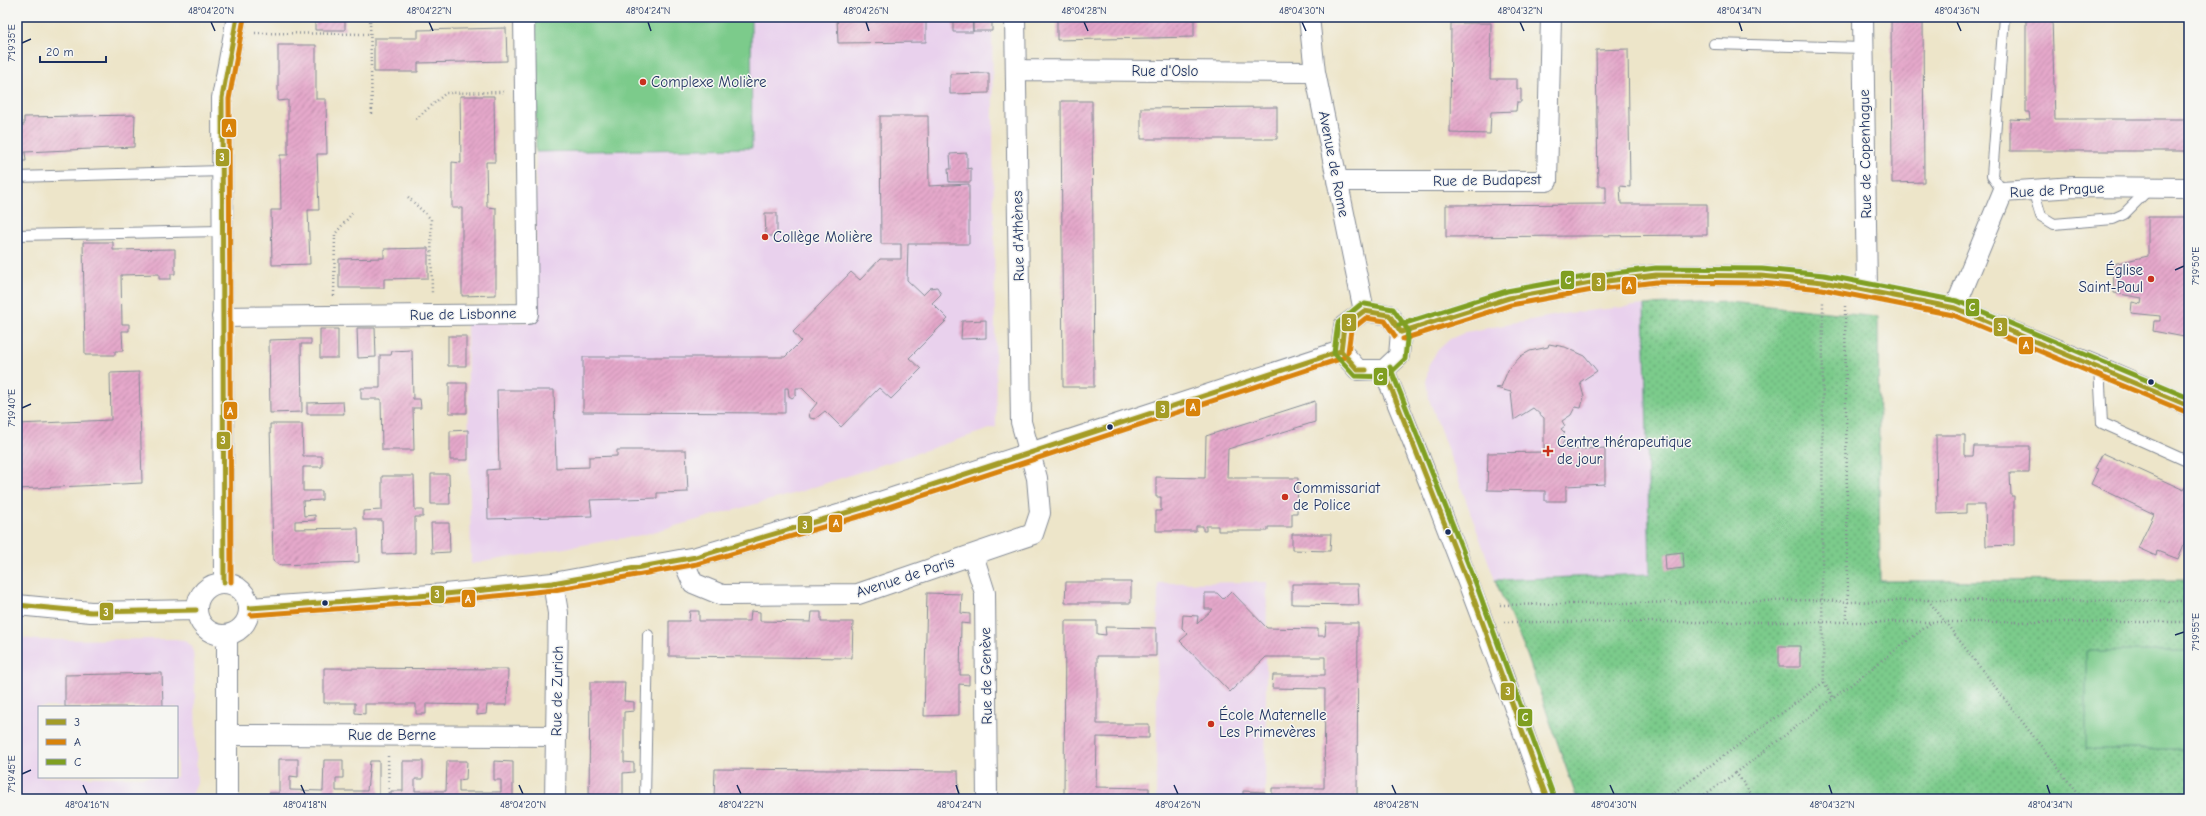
<svg xmlns="http://www.w3.org/2000/svg" width="2206" height="816" font-family="'Comic Neue',sans-serif">
	<style>
		.built { fill: #e9d1ed; fill-rule: evenodd }
		.grass { fill: url(#grass-dots); stroke: #4b7d74 }
		.pitch { fill: #7bcb8b; stroke: #4b7d74 }
		.building { fill: url(#building-hatch) }
		.lines { fill: none; stroke-linecap: round; stroke-linejoin: round }
		.service-casing { stroke: #848a94; stroke-width: 12 }
		.minor-casing { stroke: #848a94; stroke-width: 22 }
		.path { stroke: #848a94; stroke-width: 2.5; stroke-dasharray: 1 3; stroke-linecap: butt }
		.service { stroke: #fff; stroke-width: 10 }
		.minor { stroke: #fff; stroke-width: 20 }
		.bus-1-casing { stroke: #f6f6f2; stroke-width: 8 }
		.bus-2-casing { stroke: #f6f6f2; stroke-width: 8 }
		.bus-3-casing { stroke: #f6f6f2; stroke-width: 8 }
		.bus-1 { stroke: #a49c26; stroke-width: 5 }
		.bus-2 { stroke: #d8830a; stroke-width: 5 }
		.bus-3 { stroke: #7f9f20; stroke-width: 5 }
		.ticks { fill: none; stroke: #1b2f5e; stroke-width: 1.5 }
		.poi-dot { fill: #c8321e; stroke: #f6f6f2; stroke-width: 1.5 }
		.bus-dot { fill: #1b2f5e; stroke: #f6f6f2; stroke-width: 1.5 }
		.labels { text-anchor: middle; stroke-width: 3; stroke-linejoin: round; paint-order: stroke }
		.street-label { font-size: 15px; fill: #1b2f5e; stroke: #f6f6f2 }
		.poi-label { font-size: 15px; fill: #1b2f5e; stroke: #f6f6f2; text-anchor: start }
		.line-badge { stroke: #f6f6f2; stroke-width: 1.5 }
		.badge-label { font-size: 11px; text-anchor: middle; font-weight: bold; fill: #fff }
		.neatline { fill: none; stroke: #1b2f5e; stroke-width: 1.5 }
		.ticks-label { font-size: 10px; text-anchor: middle; fill: #1b2f5e }
	</style>
	<defs>
		<pattern id="grass-dots" width="8" height="8" patternUnits="userSpaceOnUse"><rect width="8" height="8" fill="#7bcb8b"/><path d="M2 2h.1M6 6h.1" fill="none" stroke="#64a575" stroke-width="1.8" stroke-linecap="round"/></pattern>
		<pattern id="building-hatch" width="6" height="6" patternUnits="userSpaceOnUse"><rect width="6" height="6" fill="#e5a8ca"/><path d="M-1 1l2-2M0 6l6-6M5 7l2-2" fill="none" stroke="#b989a7"/></pattern>
	</defs>
	<rect width="100%" height="100%" fill="#f6f6f2"/>
	<filter id="ink" filterUnits="userSpaceOnUse"><feTurbulence type="fractalNoise" baseFrequency=".025" numOctaves="2"/><feDisplacementMap in="SourceGraphic" scale="8" xChannelSelector="R" yChannelSelector="G"/><feConvolveMatrix kernelMatrix="1 2 1 2 8 2 1 2 1" color-interpolation-filters="sRGB"/></filter>
	<filter id="wash" filterUnits="userSpaceOnUse"><feTurbulence type="fractalNoise" baseFrequency=".012" numOctaves="4" result="noise"/><feDisplacementMap in="SourceGraphic" scale="16" xChannelSelector="R" yChannelSelector="G"/><feGaussianBlur stdDeviation="0.9" result="paint"/><feColorMatrix in="noise" values="0 0 0 0 0 0 0 0 0 0 0 0 0 0 0 0 0 1.4 0 .05"/><feComposite in="paint" operator="in"/></filter>
	<g filter="url(#wash)">
		<rect width="100%" height="100%" fill="#ede5c9"/>
		<path class="built" d="M751 17H992L996 427 796 493 642 535 471 564 467 323 536 322V152L752 148Z
			M1644 305 1650 574 1495 580 1429 399 1426 382 1429 364 1438 350 1450 339 1466 332 1569 313Z
			M1267 582 1265 799H1156L1158 583Z
			M17 637 38 640 175 639 183 640 192 646 194 658 197 783 193 793 186 799H17ZM39 707H177V777H39Z"/>
		<path class="grass" d="M1729 302 1878 317 1880 581 2189 580V799H1577L1527 655 1495 580 1650 574 1644 305Z"/>
		<path class="pitch" d="M535 17H751L752 148 536 152Z
			M2086 651H2189V749H2086Z"/>
		<g id="blocks">
			<path class="building" d="M315 17H345V30H315Z
				M837 17H926V42L838 43Z
				M953 17H972L973 32H953Z
				M973 17H992V31H973Z
				M1057 17H1194V37L1057 40Z
				M1891 17H1923L1924 182 1892 183Z
				M2026 17H2052L2055 119H2189V151H2010V119L2030 120 2029 112H2026Z
				M1451 23H1491L1490 79H1517V89H1521V102H1517L1516 111 1491 112 1490 134 1450 133Z
				M506 28 507 61 418 63V72H374V38H418V30Z
				M278 45H316V99H326L327 154H317L319 210H308L310 264 272 265 271 210H281L280 155H288V100L278 101Z
				M1628 49 1630 187 1620 186 1621 204H1707V235L1446 237V205L1606 204V186H1598L1596 50Z
				M989 73V93L950 94V74Z
				M460 96H494L495 162H486L487 207 496 208V295L462 296V208H452V162L461 163Z
				M1061 101H1092L1094 387H1063Z
				M1277 107V139H1141V108Z
				M135 115 134 147 25 152 26 161H17V125H24V117Z
				M880 116H928L929 186 969 184V244H908L907 280 923 295 930 288 937 287 941 294 932 303 948 319 909 358 921 369 891 399 879 388 841 427 825 411 815 419 810 418 809 413 817 403 802 388H796V395L792 398 789 396 788 388H785V413L583 412V357H785L801 341 793 332 851 272 860 280 880 259H901V244H881Z
				M967 153V169L971 168V182H949L948 169H951L950 154Z
				M765 213H777V236H766Z
				M2148 217H2189V338L2153 331 2154 321H2160V316L2131 313 2132 302 2141 304 2142 298 2114 293 2113 264 2148 256Z
				M83 242H113V250L175 249V274H171V279H159V274L121 275 122 324H129V331H122L123 351H115V355H85Z
				M428 248V278L384 279V288H339V259L384 258V249Z
				M986 320V338L961 339 962 321Z
				M357 328H375L376 357 358 358Z
				M320 329H338V358H320Z
				M448 336H466V366H448Z
				M301 339H311V344H301L302 412 270 413 269 340Z
				M1549 344 1565 347 1585 356 1597 371 1580 382 1584 397 1581 408 1575 407 1571 415 1562 421 1565 426 1561 429 1565 433 1562 436 1564 441 1562 444 1566 450 1605 448V484L1566 486V501H1545V491L1487 490 1488 453 1544 452V418L1533 408 1514 420 1511 392 1496 388 1501 387 1508 370 1521 356 1530 351 1548 347Z
				M412 350 413 399H420L421 408H413L414 450H382L381 399H361V388H380V355H391L392 351Z
				M139 372 142 483 17 489V424L111 420 110 373Z
				M449 383H467V413H449Z
				M497 390H554L556 468 589 467V457L617 456V450H686L688 492 657 493V498L590 500 592 516 488 519 487 470 499 469Z
				M1315 401V422L1228 449 1227 478H1298L1297 513H1292V527H1268V531H1218V526H1206V531H1203V526H1196V531H1156V511H1161V497H1156V477L1205 478 1206 436Z
				M343 402 344 414H307V403Z
				M270 424H302L303 456H322V467H303V491H322V500L303 501 304 516 315 515V520L295 521V529L358 528 359 562 280 565 273 560Z
				M468 430V460H450V431Z
				M1936 435H1965V456H1973L1974 446H2030L2029 473H2010L2011 496H2014V545L1986 546 1985 505H1966V513L1937 514Z
				M2103 453 2184 490 2186 486 2189 488V532L2178 559 2157 551 2156 556 2138 548 2154 514 2091 484 2098 469 2095 468Z
				M431 474H449L450 504H431Z
				M382 476H414L415 510H423V517H415V553L383 554 382 520H363V511L382 510Z
				M431 523H449L450 552 432 553Z
				M1292 534H1331L1330 551 1292 550Z
				M1683 552 1684 568 1666 570 1665 554Z
				M1066 582H1131V603H1065Z
				M1292 584H1358L1359 605 1292 604Z
				M1231 591 1267 628 1318 629V636H1325L1326 623H1358L1357 799H1272V788H1324L1325 689 1272 688 1273 675H1325V657H1266L1230 692 1180 641 1188 634 1182 628 1183 615 1198 616 1197 624 1213 609H1205V593H1217L1223 599Z
				M927 593 962 594 961 613 970 614V624L961 623 960 675H969V685L959 684V715L924 716Z
				M690 611H699V621H750L751 611 760 612V621L811 622 812 612H821V622H853L852 658 669 656V621H689Z
				M1065 621H1097V634L1106 635 1105 627 1156 628V656H1097V724H1149V738L1097 737 1096 787 1149 788V799H1064Z
				M1779 646H1800V667H1779Z
				M324 668 508 669 507 705H487L486 714 477 715V705L426 704V714H416V704H365V714L355 713V703H324Z
				M162 673 163 707H65V675Z
				M590 682H625L624 701 634 702V711L624 712V762L634 763V772L623 773V799H589Z
				M279 759H298V777L290 776V790L323 791 324 760H343V778H336V791H367L370 761H379V799H269V793H279Z
				M403 761H423V779H415V791H446L447 761H467L466 779 459 780V792H501V780H494V761L513 762V796H523V799H391V791H403Z
				M715 769 958 771 959 799H714Z
				M1243 791 1265 792V799H1243Z"/>
		</g>
	</g>
	<g filter="url(#ink)">
		<use href="#blocks" fill-opacity="0" stroke="#848a94" stroke-width="1"/>
		<g class="lines">
			<g class="service-casing">
				<path id="service" d="M1714 44 1863 48
					M17 177 221 171
					M2033 190 2041 216 2054 224 2113 219 2124 214 2149 189
					M2003 192 1992 176 2004 17
					M17 235 221 231
					M2099 367 2102 423 2189 462
					M645 799 648 635"/>
			</g>
			<g class="minor-casing">
				<path id="minor" d="M1309 17 1315 72 1364 311
					M1863 17 1867 291
					M1016 70 1315 72
					M1337 181H1547L1551 17
					M1955 308 2003 192 2074 187 2189 188
					M1364 311 1389 315 1401 332 1399 356 1384 370H1358L1341 351 1344 326Z
					M222 317 528 314 524 17
					M1401 332 1509 298 1591 283 1656 275 1761 276 1823 282 1955 308 2099 367 2189 406
					M1384 370C1442 511 1497 655 1547 799
					M973 555 985 593 987 799
					M683 560 693 583 722 595 858 594 1033 534 1040 513 1037 478 1021 422 1015 17
					M224 582 222 98 237 17
					M197 609a26 26 0 1 1 52 0a26 26 0 1 1-52 0Z
					M553 583 558 613 555 799
					M17 605 91 612 196 610
					M250 608 445 594 553 583 696 557 862 508 1341 351
					M227 635V799
					M228 735 556 736"/>
			</g>
			<path class="path" d="M370 17 372 116
				M255 33 370 34
				M416 119 446 93 505 92
				M408 197 431 219 432 295
				M334 296 335 234 354 211
				M1845 306 1848 602 1846 622
				M1928 600 2082 799
				M1500 605 1822 600 1848 602 1927 600 2189 601
				M1504 622H2189
				M1824 682 1833 698
				M388 756 389 799
				M1665 799 1824 682 1822 600 1823 302
				M1698 799 1736 773
				M1755 799 1736 773 1932 622"/>
			<use href="#service" class="service"/>
			<use href="#minor" class="minor"/>
			<g class="bus-1-casing">
				<path id="bus-1" d="M1401 332 1509 298 1591 283 1656 275 1761 276 1823 282 1955 308 2189 406
					M1366 370H1358L1341 351 1344 326 1364 311 1389 315 1401 332
					M1384 370 1468 583 1547 799
					M224 582 222 98 237 17
					M17 605 91 612 196 610
					M250 608 445 594 553 583 696 557 862 508 1341 351"/>
			</g>
			<g class="bus-2-casing">
				<path id="bus-2" d="M1403 339 1511 305 1592 290 1656 282 1761 283 1822 289 1953 315 2186 412
					M1348 352 1351 330 1366 318 1385 321 1395 336
					M231 582 229 99 244 18
					M251 615 446 601 554 590 697 564 864 515 1343 358"/>
			</g>
			<g class="bus-3-casing">
				<path id="bus-3" d="M1360 305 1338 323 1334 353 1355 376 1386 377 1405 359 1408 330 1393 309 1365 304
					M1399 325 1507 291 1590 276 1656 268 1762 269 1824 275 1957 301 2189 398
					M1390 367 1475 581 1554 797"/>
			</g>
			<use href="#bus-1" class="bus-1"/>
			<use href="#bus-2" class="bus-2"/>
			<use href="#bus-3" class="bus-3"/>
		</g>
	</g>
	<path class="ticks" d="M211 22 215 31M429 22 433 31M648 22 651 31M866 22 869 31M1084 22 1088 31M1302 22 1306 31M1520 22 1524 31M1739 22 1742 31M1957 22 1961 31M22 43 31 39M2175 270 2184 266M22 408 31 404M2175 635 2184 632M22 774 31 770M83 785 87 794M301 785 305 794M519 785 523 794M737 785 741 794M956 785 959 794M1174 785 1178 794M1392 785 1396 794M1610 785 1614 794M1829 785 1832 794M2047 785 2050 794"/>
	<g class="poi-dot">
		<circle cx="643" cy="82" r="4"/>
		<circle cx="765" cy="237" r="4"/>
		<circle cx="2151" cy="279" r="4"/>
		<path d="M1546 445h4v4h4v4h-4v4h-4v-4h-4v-4h4z"/>
		<circle cx="1285" cy="497" r="4"/>
		<circle cx="1211" cy="724" r="4"/>
	</g>
	<g class="bus-dot">
		<circle cx="2151" cy="382" r="3.5"/>
		<circle cx="1110" cy="427" r="3.5"/>
		<circle cx="1448" cy="532" r="3.5"/>
		<circle cx="325" cy="603" r="3.5"/>
	</g>
	<g class="labels">
		<g class="street-label">
			<text x="1165" y="76">Rue d'Oslo</text>
			<text transform="translate(1865 154) rotate(-91)" y="5">Rue de Copenhague</text>
			<text transform="translate(1334 164) rotate(79)" y="5">Avenue de Rome</text>
			<text transform="translate(1487 180) rotate(-1)" y="5">Rue de Budapest</text>
			<text transform="translate(2057 190) rotate(-3)" y="5">Rue de Prague</text>
			<text transform="translate(1018 236) rotate(-91)" y="5">Rue d'Athènes</text>
			<text transform="translate(463 314) rotate(-1)" y="5">Rue de Lisbonne</text>
			<text transform="translate(905 577) rotate(-18)" y="5">Avenue de Paris</text>
			<text transform="translate(986 676) rotate(-91)" y="5">Rue de Genève</text>
			<text transform="translate(557 691) rotate(-89)" y="5">Rue de Zurich</text>
			<text x="392" y="740">Rue de Berne</text>
		</g>
		<g class="poi-label">
			<text x="651" y="87">Complexe Molière</text>
			<text x="773" y="242">Collège Molière</text>
			<text x="2143" y="275" text-anchor="end">Église<tspan x="2143" dy="17">Saint-Paul</tspan></text>
			<text x="1557" y="447">Centre thérapeutique<tspan x="1557" dy="17">de jour</tspan></text>
			<text x="1293" y="493">Commissariat<tspan x="1293" dy="17">de Police</tspan></text>
			<text x="1219" y="720">École Maternelle<tspan x="1219" dy="17">Les Primevères</tspan></text>
		</g>
	</g>
	<g class="line-badge">
		<rect x="221" y="118" width="16" height="20" rx="4" fill="#d8830a"/>
		<rect x="215" y="148" width="15" height="19" rx="4" fill="#a49c26"/>
		<rect x="1560" y="270" width="15" height="20" rx="4" fill="#7f9f20"/>
		<rect x="1591" y="272" width="15" height="20" rx="4" fill="#a49c26"/>
		<rect x="1621" y="276" width="16" height="19" rx="4" fill="#d8830a"/>
		<rect x="1965" y="298" width="15" height="19" rx="4" fill="#7f9f20"/>
		<rect x="1341" y="313" width="16" height="19" rx="4" fill="#a49c26"/>
		<rect x="1993" y="317" width="15" height="20" rx="4" fill="#a49c26"/>
		<rect x="2018" y="336" width="16" height="19" rx="4" fill="#d8830a"/>
		<rect x="1373" y="367" width="15" height="19" rx="4" fill="#7f9f20"/>
		<rect x="1185" y="398" width="16" height="19" rx="4" fill="#d8830a"/>
		<rect x="1155" y="400" width="15" height="19" rx="4" fill="#a49c26"/>
		<rect x="223" y="401" width="15" height="19" rx="4" fill="#d8830a"/>
		<rect x="216" y="431" width="15" height="19" rx="4" fill="#a49c26"/>
		<rect x="828" y="514" width="15" height="19" rx="4" fill="#d8830a"/>
		<rect x="797" y="515" width="16" height="19" rx="4" fill="#a49c26"/>
		<rect x="430" y="585" width="15" height="19" rx="4" fill="#a49c26"/>
		<rect x="461" y="589" width="15" height="19" rx="4" fill="#d8830a"/>
		<rect x="99" y="602" width="15" height="19" rx="4" fill="#a49c26"/>
		<rect x="1500" y="682" width="15" height="19" rx="4" fill="#a49c26"/>
		<rect x="1517" y="708" width="16" height="19" rx="4" fill="#7f9f20"/>
	</g>
	<g class="badge-label">
		<text x="229" y="132">A</text>
		<text x="222" y="161">3</text>
		<text x="1568" y="284">C</text>
		<text x="1599" y="286">3</text>
		<text x="1629" y="289">A</text>
		<text x="1972" y="311">C</text>
		<text x="1349" y="326">3</text>
		<text x="2000" y="331">3</text>
		<text x="2026" y="349">A</text>
		<text x="1380" y="381">C</text>
		<text x="1193" y="411">A</text>
		<text x="1163" y="413">3</text>
		<text x="230" y="415">A</text>
		<text x="223" y="444">3</text>
		<text x="836" y="527">A</text>
		<text x="805" y="529">3</text>
		<text x="437" y="598">3</text>
		<text x="468" y="603">A</text>
		<text x="106" y="616">3</text>
		<text x="1508" y="695">3</text>
		<text x="1525" y="721">C</text>
	</g>
	<rect width="2206" height="816" fill="none" stroke="#f6f6f2" stroke-width="44"/>
	<rect x="38" y="706" width="140" height="72" fill="#f6f6f2" stroke="#9ea6b7"/>
	<rect x="46" y="719" width="20" height="6" fill="#a49c26" stroke="#9ea6b7"/>
	<text x="74" y="726" font-size="12" fill="#1b2f5e">3</text>
	<rect x="46" y="739" width="20" height="6" fill="#d8830a" stroke="#9ea6b7"/>
	<text x="74" y="746" font-size="12" fill="#1b2f5e">A</text>
	<rect x="46" y="759" width="20" height="6" fill="#7f9f20" stroke="#9ea6b7"/>
	<text x="74" y="766" font-size="12" fill="#1b2f5e">C</text>
	<path d="M40 56v6h66v-6" fill="none" stroke="#1b2f5e" stroke-width="2"/>
	<text x="46" y="56" font-size="12" fill="#1b2f5e" stroke="#f6f6f2" stroke-width="3" paint-order="stroke">20 m</text>
	<rect x="22" y="22" width="2162" height="772" class="neatline"/>
	<g class="ticks-label">
		<text x="211" y="14">48°04'20"N</text>
		<text x="429" y="14">48°04'22"N</text>
		<text x="648" y="14">48°04'24"N</text>
		<text x="866" y="14">48°04'26"N</text>
		<text x="1084" y="14">48°04'28"N</text>
		<text x="1302" y="14">48°04'30"N</text>
		<text x="1520" y="14">48°04'32"N</text>
		<text x="1739" y="14">48°04'34"N</text>
		<text x="1957" y="14">48°04'36"N</text>
		<text transform="translate(11 43) rotate(-90)" y="4">7°19'35"E</text>
		<text transform="translate(2195 266) rotate(-90)" y="4">7°19'50"E</text>
		<text transform="translate(11 408) rotate(-90)" y="4">7°19'40"E</text>
		<text transform="translate(2195 632) rotate(-90)" y="4">7°19'55"E</text>
		<text transform="translate(11 774) rotate(-90)" y="4">7°19'45"E</text>
		<text x="87" y="808">48°04'16"N</text>
		<text x="305" y="808">48°04'18"N</text>
		<text x="523" y="808">48°04'20"N</text>
		<text x="741" y="808">48°04'22"N</text>
		<text x="959" y="808">48°04'24"N</text>
		<text x="1178" y="808">48°04'26"N</text>
		<text x="1396" y="808">48°04'28"N</text>
		<text x="1614" y="808">48°04'30"N</text>
		<text x="1832" y="808">48°04'32"N</text>
		<text x="2050" y="808">48°04'34"N</text>
	</g>
</svg>
